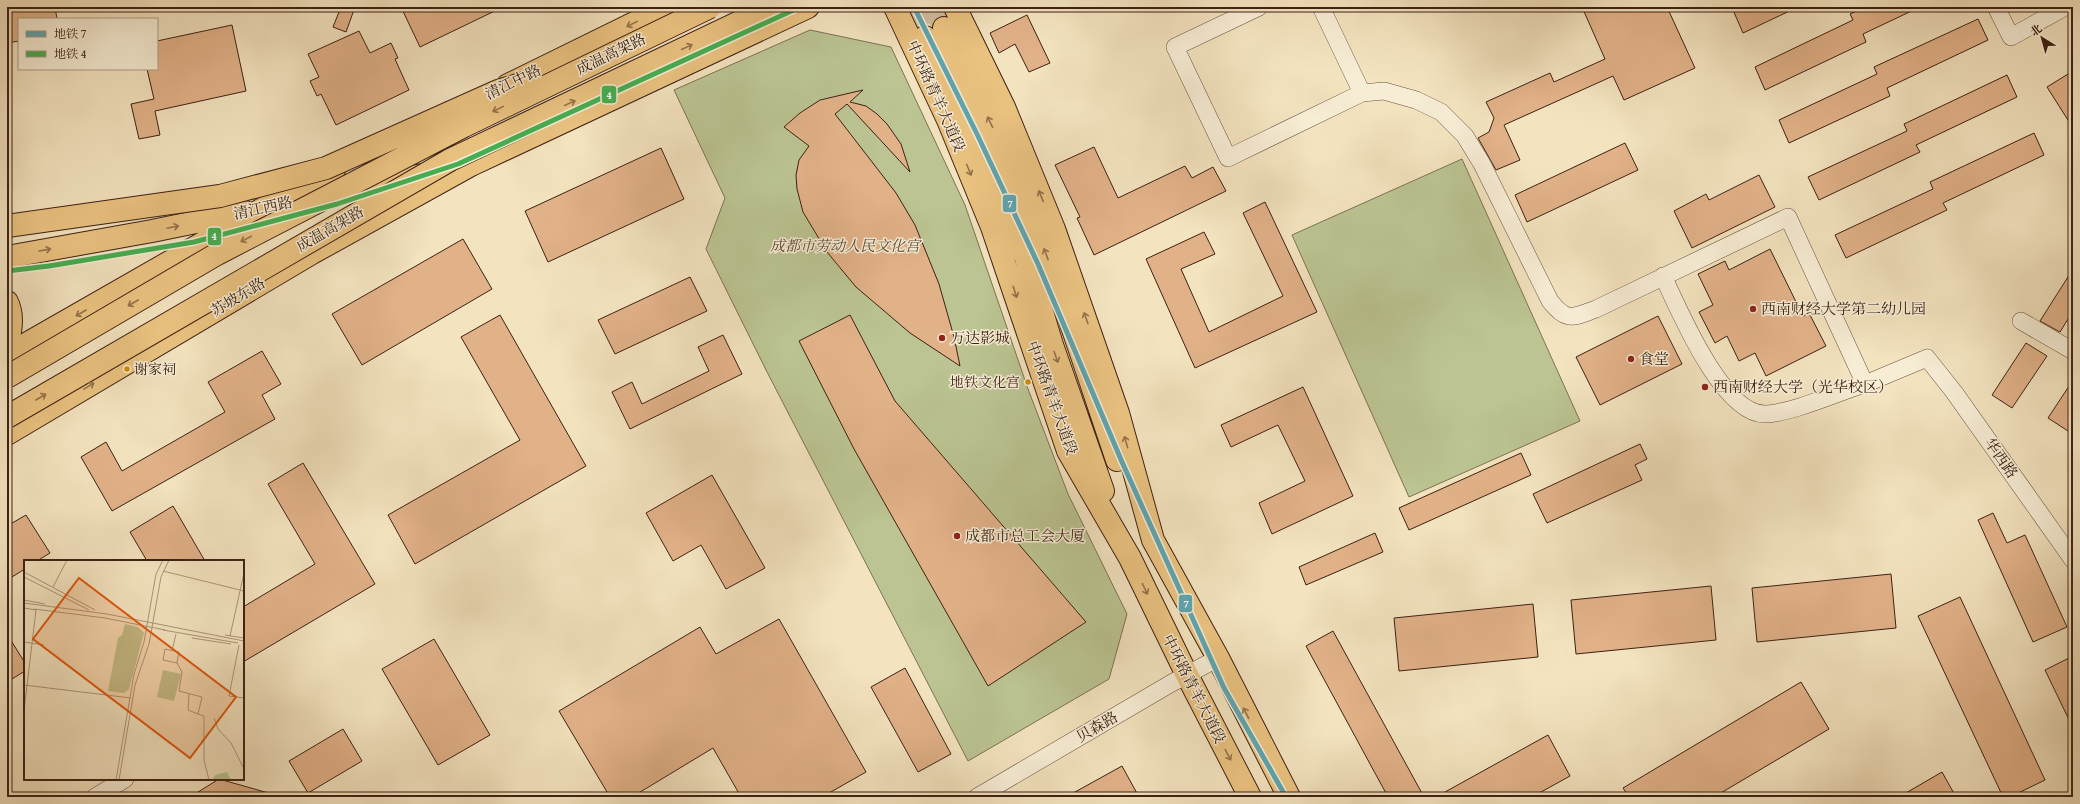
<svg xmlns="http://www.w3.org/2000/svg" width="2080" height="804" font-family="'Gentium Book Plus','Noto Serif SC',serif">
	<style>
		.green { fill: #bbc492; stroke: #7c7253 }
		.building { fill: #e1b188; stroke: #3d2114 }
		.lines { fill: none; stroke-linecap: round; stroke-linejoin: round }
		.primary-tunnel { stroke: #cfbc9d; stroke-width: 22; stroke-dasharray: 22 11; stroke-linecap: butt }
		.street-casing { stroke: #6a523f; stroke-width: 18 }
		.primary-casing { stroke: #3d2114; stroke-width: 24 }
		.street { stroke: #f7edd5; stroke-width: 17 }
		.primary { stroke: #eac280; stroke-width: 22 }
		.highway-bridge-casing { stroke: #3d2114; stroke-width: 24; stroke-linecap: butt }
		.highway-bridge { stroke: #eac280; stroke-width: 22 }
		.metro-1-casing { stroke: #f7edd5; stroke-width: 8 }
		.metro-2-casing { stroke: #f7edd5; stroke-width: 8 }
		.metro-1 { stroke: #5fa5af; stroke-width: 5 }
		.metro-2 { stroke: #44af52; stroke-width: 5 }
		.oneway { stroke: #94724a }
		.poi-dot { fill: #8f2418; stroke: #f7edd5; stroke-width: 1.5 }
		.bus-dot { fill: #d28b04; stroke: #f7edd5; stroke-width: 1.5 }
		.labels { text-anchor: middle; stroke-width: 3; stroke-linejoin: round; paint-order: stroke }
		.bus-label { font-size: 14px; fill: #3d2114; stroke: #f7edd5; text-anchor: start }
		.street-label { font-size: 15px; fill: #3d2114; stroke: #f7edd5 }
		.park-label { font-size: 15px; font-style: italic; fill: #5c4a34; stroke: #f7edd5 }
		.poi-label { font-size: 15px; fill: #3d2114; stroke: #f7edd5; text-anchor: start }
		.inset-road { fill: none; stroke: #aa957b; stroke-width: 1 }
		.view { fill: #df560c; fill-opacity: 0.15; stroke: #df560c; stroke-width: 2 }
		.inset-edge { fill: none; stroke: #3d2114; stroke-width: 2 }
		.line-badge { stroke: #f7edd5; stroke-width: 1.5 }
		.badge-label { font-size: 11px; text-anchor: middle; font-weight: bold; fill: #fff }
	</style>
	<rect width="100%" height="100%" fill="#f3e3bf"/>
	<filter id="stains"><feTurbulence type="fractalNoise" baseFrequency=".005" numOctaves="4"/><feColorMatrix values="0 0 0 0 .2 0 0 0 0 .09 0 0 0 0 .02 0 0 0 .5 -.17"/></filter>
	<radialGradient id="worn" r=".72"><stop offset=".6" stop-color="#630" stop-opacity="0"/><stop offset="1" stop-color="#630" stop-opacity=".3"/></radialGradient>
	<path class="green" d="M810 30 891 47 965 205 1028 389 1068 494 1127 614 1109 679 968 761 766 370 706 249 725 198 674 90Z
		M1462 159 1580 421 1409 497 1292 235Z"/>
	<path class="building" d="M7 7H55L57 19H19V41L7 43Z
		M341 7H355L346 32 333 27Z
		M401 7H503L420 47Z
		M1582 7H1667L1695 68 1624 100 1613 76 1504 125 1520 160 1496 170 1478 138 1489 132 1494 118 1486 102 1550 73 1554 82 1605 59Z
		M1740 7H1798L1743 33 1733 10Z
		M1865 7H1920L1863 34 1866 42 1765 90 1755 67 1853 20 1850 14Z
		M1027 15 1050 63 1029 72 1015 44 999 53 990 33Z
		M1978 19 1988 40 1887 88 1890 96 1789 143 1779 120 1877 74 1874 67Z
		M232 25 246 91 155 111 160 135 139 139 131 104 154 99 147 69H157V41Z
		M359 31 370 53 391 43 398 58 395 59 409 90 336 125 321 94 317 96 310 81 319 77 308 54Z
		M2073 71V128L2047 87Z
		M2007 75 2017 97 1916 145 1920 152 1819 200 1808 177 1907 131 1904 124Z
		M863 90 850 102 866 106 877 114 887 124 901 144 910 172 847 104 835 114 896 193 915 225 939 284 954 337 960 366 910 333 856 287 827 252 803 212 797 189 796 175 799 160 809 146 784 127 800 113 820 100Z
		M2034 133 2044 155 1943 203 1947 210 1846 258 1835 235 1933 189 1930 182Z
		M1625 143 1638 170 1527 222 1515 195Z
		M1094 147 1118 198 1185 166 1192 178 1213 167 1226 191 1094 255 1077 218 1080 217 1055 165Z
		M661 148 684 199 548 262 525 211Z
		M1759 175 1775 207 1692 248 1674 211 1706 194 1709 200Z
		M1265 202 1317 312 1195 368 1146 259 1204 232 1215 254 1181 269 1209 332 1283 296 1243 213Z
		M463 239 492 289 362 365 332 314Z
		M1770 249 1803 316 1809 313 1826 346 1766 376 1755 353 1739 361 1727 336 1715 343 1699 312 1713 305 1698 274 1725 261 1729 270Z
		M2073 269V311L2060 332 2040 321Z
		M690 277 707 311 615 354 598 320Z
		M500 315 586 466 415 564 388 515 520 440 461 337Z
		M850 315 895 401 1086 622 988 686 854 449 799 341Z
		M1658 316 1682 364 1600 405 1576 357Z
		M723 335 742 374 630 429 612 392 632 382 642 404 709 371 698 347Z
		M2026 343 2047 356 2012 408 1992 395Z
		M262 351 281 384 262 395 275 419 112 511 81 457 106 442 122 471 225 412 208 382Z
		M2073 380V424L2068 431 2048 418Z
		M1303 387 1353 496 1272 534 1259 503 1305 481 1278 425 1231 447 1221 425Z
		M1640 444 1647 459 1635 465 1642 480 1547 523 1533 494Z
		M1521 453 1531 475 1409 530 1399 508Z
		M303 463 375 584 243 662V607L315 564 268 484Z
		M712 475 765 568 726 589 701 545 673 561 646 513Z
		M173 506 205 561H147L130 532Z
		M1993 513 2007 543 2025 535 2067 627 2033 642 1978 520Z
		M26 515 50 553 37 561H25V569L7 580V526Z
		M1375 533 1383 552 1306 585 1299 567Z
		M1891 574 1896 628 1757 642 1752 588Z
		M1711 586 1716 640 1576 654 1571 600Z
		M1960 597 2045 780 2010 797H2003L1918 616Z
		M1533 604 1538 657 1399 671 1394 618Z
		M779 619 866 772 822 797H741L713 748 632 797H610L559 711 700 627 716 654Z
		M1333 631 1424 797H1388L1306 646Z
		M7 634 25 663V671L7 682Z
		M434 639 490 735 438 765 382 669Z
		M2073 656V728L2045 670Z
		M905 668 951 754 918 772 871 687Z
		M1801 682 1829 729 1714 797H1629L1623 788Z
		M343 729 362 761 308 793 289 761Z
		M1548 735 1570 776 1532 797H1436Z
		M1122 766 1139 797H1066Z
		M1942 772 1956 797H1899Z
		M219 779 272 794 271 797H190Z"/>
	<g class="lines">
		<path class="primary-tunnel" d="M912 7 925 37
			M934 7 944 28"/>
		<g class="street-casing">
			<path id="street" d="M1259 7 1175 47 1228 158 1362 93 1321 7
				M1996 7 2011 37 2065 7
				M1362 93 1384 91 1416 100 1441 112 1465 136 1482 164 1550 301C1567 323 1573 317 1596 309L1788 217 1865 384 1927 358 1954 392 2073 560
				M1663 276C1679 310 1723 416 1766 414 1792 413 1839 392 1865 384
				M2021 321 2073 351
				M95 797 125 779
				M977 797 1170 684 1218 658"/>
		</g>
		<g class="primary-casing">
			<path id="primary" d="M895 7 948 120 992 227 1068 451 1130 558 1187 675 1250 797
				M955 7 1004 107 1054 229 1118 413 1153 540 1218 658 1289 797
				M944 28 1015 173 1054 273 1117 460
				M925 37 997 185 1026 258 1052 345 1103 491
				M508 85 667 7
				M346 191 422 175
				M7 257 152 231 245 212
				M7 302C13 314 11 331 7 344
				M7 355 264 208 334 170
				M7 434 312 253 471 165 808 7"/>
		</g>
		<use href="#street" class="street"/>
		<use href="#primary" class="primary"/>
		<g class="highway-bridge-casing">
			<path id="highway-bridge" d="M7 226 220 196 326 168 498 91 531 81
				M7 377 217 254 464 126 710 7
				M7 417 450 160 771 7"/>
		</g>
		<use href="#highway-bridge" class="highway-bridge"/>
		<g class="metro-1-casing">
			<path id="metro-1" d="M914 7 977 134 1038 264 1122 462 1224 688 1286 797"/>
		</g>
		<g class="metro-2-casing">
			<path id="metro-2" d="M7 271 49 266 194 242 337 204 458 164 800 7"/>
		</g>
		<use href="#metro-1" class="metro-1"/>
		<use href="#metro-2" class="metro-2"/>
	</g>
	<defs><path id="oneway-shaft" d="M-6 0H5M1.5-3L5.5 0L1.5 3" fill="none" stroke-width="1.6" stroke-linecap="round" stroke-linejoin="round"/></defs>
	<g class="oneway">
		<use href="#oneway-shaft" transform="translate(632 24) rotate(154)"/>
		<use href="#oneway-shaft" transform="translate(687 47) rotate(-25)"/>
		<use href="#oneway-shaft" transform="translate(570 103) rotate(-25)"/>
		<use href="#oneway-shaft" transform="translate(498 109) rotate(154)"/>
		<use href="#oneway-shaft" transform="translate(990 122) rotate(-116)"/>
		<use href="#oneway-shaft" transform="translate(969 170) rotate(68)"/>
		<use href="#oneway-shaft" transform="translate(1041 196) rotate(-112)"/>
		<use href="#oneway-shaft" transform="translate(173 227) rotate(-12)"/>
		<use href="#oneway-shaft" transform="translate(246 239) rotate(152)"/>
		<use href="#oneway-shaft" transform="translate(45 250) rotate(-10)"/>
		<use href="#oneway-shaft" transform="translate(1046 254) rotate(-111)"/>
		<use href="#oneway-shaft" transform="translate(1015 292) rotate(72)"/>
		<use href="#oneway-shaft" transform="translate(133 303) rotate(150)"/>
		<use href="#oneway-shaft" transform="translate(81 313) rotate(150)"/>
		<use href="#oneway-shaft" transform="translate(1086 318) rotate(-109)"/>
		<use href="#oneway-shaft" transform="translate(1056 357) rotate(71)"/>
		<use href="#oneway-shaft" transform="translate(89 386) rotate(-31)"/>
		<use href="#oneway-shaft" transform="translate(41 397) rotate(-30)"/>
		<use href="#oneway-shaft" transform="translate(1126 442) rotate(-106)"/>
		<use href="#oneway-shaft" transform="translate(1145 589) rotate(64)"/>
		<use href="#oneway-shaft" transform="translate(1246 713) rotate(-117)"/>
		<use href="#oneway-shaft" transform="translate(1228 755) rotate(62)"/>
	</g>
	<g class="poi-dot">
		<circle cx="1753" cy="309" r="4"/>
		<circle cx="942" cy="338" r="4"/>
		<circle cx="1631" cy="359" r="4"/>
		<circle cx="1705" cy="387" r="4"/>
		<circle cx="957" cy="536" r="4"/>
	</g>
	<g class="bus-dot">
		<circle cx="127" cy="369" r="3.5"/>
		<circle cx="1028" cy="382" r="3.5"/>
	</g>
	<g class="labels">
		<g class="bus-label">
			<text x="134" y="374">谢家祠</text>
			<text x="1020" y="387" text-anchor="end">地铁文化宫</text>
		</g>
		<g class="street-label">
			<text transform="translate(611 54) rotate(-26)" y="5">成温高架路</text>
			<text transform="translate(513 82) rotate(-26)" y="5">清江中路</text>
			<text transform="translate(936 96) rotate(66)" y="5">中环路青羊大道段</text>
			<text transform="translate(263 208) rotate(-12)" y="5">清江西路</text>
			<text transform="translate(330 229) rotate(-30)" y="5">成温高架路</text>
			<text transform="translate(238 297) rotate(-31)" y="5">苏坡东路</text>
			<text transform="translate(1052 398) rotate(70)" y="5">中环路青羊大道段</text>
			<text transform="translate(2001 458) rotate(55)" y="5">华西路</text>
			<text transform="translate(1194 689) rotate(63)" y="5">中环路青羊大道段</text>
			<text transform="translate(1097 727) rotate(-30)" y="5">贝森路</text>
		</g>
		<g class="park-label">
			<text x="845" y="251">成都市劳动人民文化宫</text>
		</g>
		<g class="poi-label">
			<text x="1761" y="314">西南财经大学第二幼儿园</text>
			<text x="950" y="343">万达影城</text>
			<text x="1639" y="364">食堂</text>
			<text x="1713" y="392">西南财经大学（光华校区）</text>
			<text x="965" y="541">成都市总工会大厦</text>
		</g>
	</g>
	<g transform="translate(24 560)">
		<rect width="220" height="220" fill="#f3e3bf"/>
		<path d="M101 64 114 67 120 73 105 129 100 133 84 131 94 78 98 75ZM139 110 157 114 150 141 133 137ZM203 212 207 220H188L191 215Z" fill="#bbc492"/>
		<path class="inset-road" d="M139 11 220 31M0 12 71 50M0 17 65 50M29 27 43 0M0 40 21 44M0 43 83 54 220 81M0 48 12 50M10 49 81 58 141 70M139 70 214 83M201 75 220 78M206 76 220 13M168 78 207 84M0 82 20 85M215 85 205 136 220 138M141 89 155 92 153 103 139 100ZM148 91 152 74M153 103 158 112 155 131 178 137 174 154 180 156V200L185 220M0 125 107 138M165 134 164 150 174 154M0 151 12 50M190 158 194 169 207 183 220 209M92 220 110 114 120 82 132 14 139 0M95 220 111 125 125 84 137 17 145 0"/>
		<path class="view" d="M55 18 212 137 166 198 9 79Z"/>
		<rect width="220" height="220" class="inset-edge"/>
	</g>
	<g class="line-badge">
		<rect x="601" y="85" width="16" height="19" rx="4" fill="#44af52"/>
		<rect x="1002" y="194" width="15" height="19" rx="4" fill="#5fa5af"/>
		<rect x="207" y="227" width="15" height="19" rx="4" fill="#44af52"/>
		<rect x="1178" y="594" width="15" height="19" rx="4" fill="#5fa5af"/>
	</g>
	<g class="badge-label">
		<text x="609" y="99">4</text>
		<text x="1010" y="207">7</text>
		<text x="214" y="240">4</text>
		<text x="1186" y="607">7</text>
	</g>
	<rect width="2080" height="804" fill="none" stroke="#f3e3bf" stroke-width="24"/>
	<rect x="8" y="8" width="2064" height="788" fill="none" stroke="#3d2114" stroke-width="2"/>
	<rect x="12" y="12" width="2056" height="780" fill="none" stroke="#3d2114"/>
	<rect x="18" y="18" width="140" height="52" fill="#f7edd5" stroke="#ad9b88"/>
	<rect x="26" y="31" width="20" height="6" fill="#5fa5af" stroke="#ad9b88"/>
	<text x="54" y="38" font-size="12" fill="#3d2114">地铁 7</text>
	<rect x="26" y="51" width="20" height="6" fill="#44af52" stroke="#ad9b88"/>
	<text x="54" y="58" font-size="12" fill="#3d2114">地铁 4</text>
	<g transform="translate(2042 38) rotate(323)" stroke="#f7edd5" stroke-width="3" paint-order="stroke">
	<path d="M0-3L7 15L0 10L-7 15Z" fill="#3d2114"/>
	<text y="-6" font-size="11" font-weight="bold" text-anchor="middle" fill="#3d2114">北</text>
	</g>
	<rect width="100%" height="100%" filter="url(#stains)"/>
	<rect width="100%" height="100%" fill="url(#worn)"/>
</svg>
